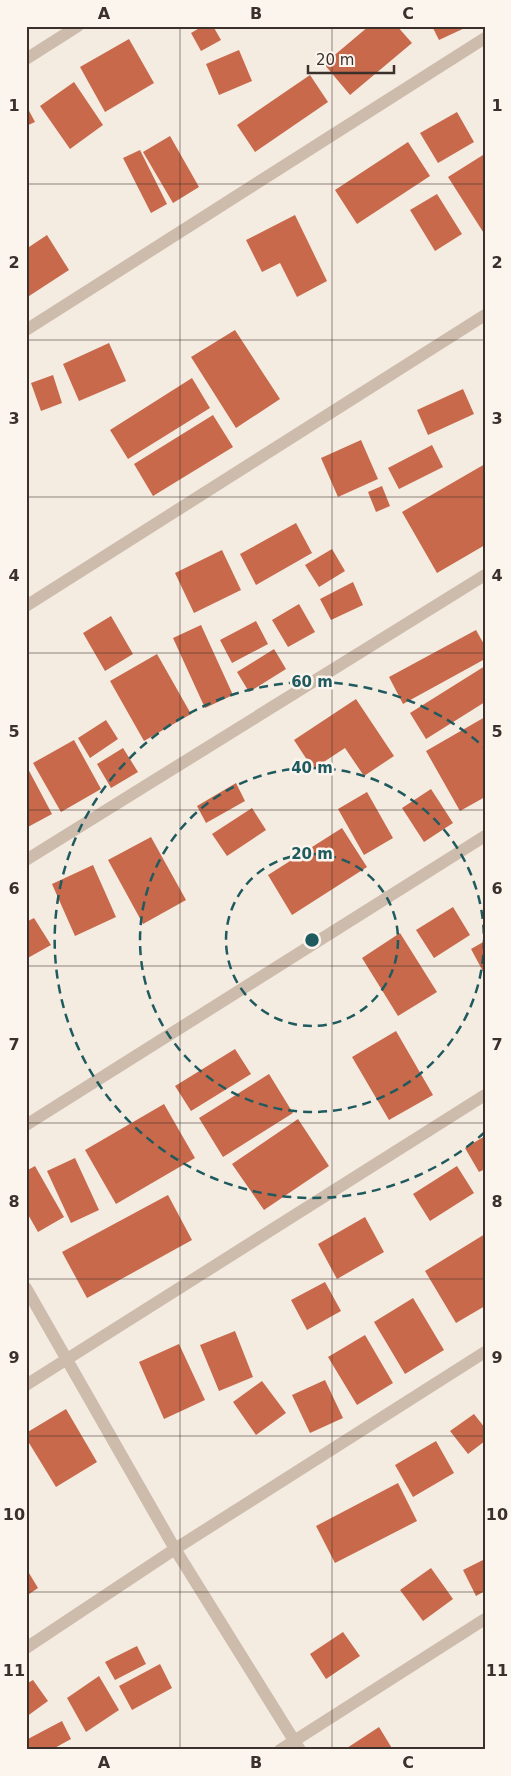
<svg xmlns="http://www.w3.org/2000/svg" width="511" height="1776" font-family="'DejaVu Sans',sans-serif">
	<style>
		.building { fill: #c8694b }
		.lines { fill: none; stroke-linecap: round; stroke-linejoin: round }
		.minor { stroke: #cdbbac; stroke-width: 12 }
		.grid { fill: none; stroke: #3b302b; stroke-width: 1; stroke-opacity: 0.55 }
		.ring { fill: none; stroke: #1f5a5e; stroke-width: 2.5; stroke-dasharray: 9 6 }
		.centre { fill: #1f5a5e; stroke: #fbf5ee; stroke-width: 2.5 }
		.ring-label { font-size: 15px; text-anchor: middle; font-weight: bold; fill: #1f5a5e; stroke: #fbf5ee; stroke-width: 5; stroke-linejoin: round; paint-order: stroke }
		.neatline { fill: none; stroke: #3b302b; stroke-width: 2 }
		.grid-label { font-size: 16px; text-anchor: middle; font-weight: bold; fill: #3b302b }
	</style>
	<rect width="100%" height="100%" fill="#f4ebe1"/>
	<path class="building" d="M203 26H213L221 40 201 51 191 33Z
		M369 26H397L412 43 350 95 324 64Z
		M432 26H469L439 40Z
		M129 39 154 83 105 112 80 67Z
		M239 50 252 81 219 95 206 64Z
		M310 75 328 102 255 152 237 125Z
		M74 82 103 125 70 149 40 106Z
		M26 105 35 122 26 126Z
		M457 112 474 142 438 163 420 133Z
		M170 136 199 187 173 203 143 152Z
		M408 142 430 176 357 224 335 190Z
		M140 150 167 204 151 213 123 158Z
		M483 155 485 159V235L448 177Z
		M437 194 462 234 435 251 410 210Z
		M295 215 327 281 297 297 280 263 262 272 246 240Z
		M47 235 69 270 26 298V249Z
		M235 330 280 399 236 428 191 357Z
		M109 343 126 381 79 401 63 364Z
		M53 375 62 403 41 411 31 383Z
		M192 378 210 408 128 459 110 430Z
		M463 389 474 414 428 435 417 410Z
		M213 415 233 447 153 496 134 464Z
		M361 440 378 479 338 497 321 458Z
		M432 445 443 467 399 489 388 468Z
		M485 464V545L437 573 402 512Z
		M382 486 390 506 376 512 368 492Z
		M296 523 312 553 256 585 240 554Z
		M332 549 345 571 319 587 305 565Z
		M222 550 241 590 194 613 175 573Z
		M353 582 363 605 331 620 320 599Z
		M299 604 315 632 288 647 272 620Z
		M111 616 133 654 105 671 83 633Z
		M256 621 268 644 232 663 220 640Z
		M201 625 233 695 205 708 173 638Z
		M476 630 485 646V659L403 704 389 677Z
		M274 649 286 669 249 692 237 672Z
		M157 654 191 714 144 741 110 681Z
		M485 666V702L426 739 410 713Z
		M356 699 394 756 364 776 345 748 313 769 294 740Z
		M485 717V797L460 811 426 751Z
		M106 720 118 739 90 758 78 738Z
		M74 740 101 789 61 812 33 763Z
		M123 748 138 772 111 788 97 764Z
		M26 765 52 814 26 828Z
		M236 783 245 801 206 823 197 806Z
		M431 789 453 823 424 842 402 808Z
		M367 792 393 838 364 855 338 809Z
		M252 808 266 830 227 856 212 834Z
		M342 828 367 867 292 915 268 875Z
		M151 837 186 900 143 924 108 860Z
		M93 865 116 917 75 936 52 884Z
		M453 907 470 935 434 958 416 930Z
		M34 918 51 945 26 959V922Z
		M400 933 437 992 398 1016 362 958Z
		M485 941V975L471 949Z
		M396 1031 433 1095 389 1120 352 1057Z
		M235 1049 251 1074 191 1111 175 1086Z
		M269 1074 293 1113 223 1157 199 1118Z
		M164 1104 195 1158 116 1204 85 1150Z
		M298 1119 329 1166 264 1210 232 1164Z
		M485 1136V1169L479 1172 465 1148Z
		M75 1158 99 1210 71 1223 47 1171Z
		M35 1166 64 1217 38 1232 26 1211V1171Z
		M457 1166 474 1193 430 1221 413 1194Z
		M168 1195 192 1240 87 1298 62 1252Z
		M365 1217 384 1252 337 1279 318 1244Z
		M485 1234V1306L456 1323 425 1271Z
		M325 1282 341 1311 307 1330 291 1300Z
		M413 1298 444 1350 405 1374 374 1322Z
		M235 1331 253 1377 219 1391 200 1345Z
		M365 1335 393 1383 357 1405 328 1357Z
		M179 1344 205 1400 164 1419 139 1362Z
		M325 1380 343 1418 310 1433 292 1395Z
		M262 1381 286 1413 256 1435 233 1402Z
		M66 1409 97 1462 56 1487 26 1438V1433Z
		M474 1414 485 1428V1441L468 1454 450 1431Z
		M436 1441 454 1473 413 1497 395 1465Z
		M398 1483 417 1521 335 1563 316 1526Z
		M485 1559V1591L476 1596 463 1570Z
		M26 1568 38 1588 26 1596Z
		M431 1568 453 1599 423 1621 400 1590Z
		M343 1632 360 1656 326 1679 310 1654Z
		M137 1646 146 1664 115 1680 105 1662Z
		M160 1664 172 1688 132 1710 119 1686Z
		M99 1676 119 1710 86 1732 67 1698Z
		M33 1680 48 1701 26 1717V1684Z
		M62 1721 71 1739 51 1750H29L26 1740Z
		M379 1727 393 1750H348L347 1748Z"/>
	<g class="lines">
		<path class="minor" d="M26 59 78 26
			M26 330 485 38
			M26 606 485 315
			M26 860 485 575
			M26 1125 485 836
			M26 1288 175 1549 300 1750
			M26 1385 485 1095
			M26 1648 175 1549 485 1352
			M280 1750 485 1619"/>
	</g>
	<path class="grid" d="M180 26V1750M332 26V1750M26 184H485M26 340H485M26 497H485M26 653H485M26 810H485M26 966H485M26 1123H485M26 1279H485M26 1436H485M26 1592H485"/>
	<g class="ring">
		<circle cx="312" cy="940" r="86"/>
		<circle cx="312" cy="940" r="172"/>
		<path d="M485 1132A258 258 0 1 1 485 748"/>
	</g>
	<circle cx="312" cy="940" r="8" class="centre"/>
	<g class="ring-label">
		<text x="312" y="687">60 m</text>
		<text x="312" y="773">40 m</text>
		<text x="312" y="859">20 m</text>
	</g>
	<rect width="511" height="1776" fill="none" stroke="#fbf5ee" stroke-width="55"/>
	<path d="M308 65v8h86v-8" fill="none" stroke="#3b302b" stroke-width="2.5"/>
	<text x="316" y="65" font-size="15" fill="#3b302b" stroke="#fbf5ee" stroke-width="4" paint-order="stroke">20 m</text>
	<rect x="28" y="28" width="456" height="1720" class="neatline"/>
	<g class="grid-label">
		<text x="104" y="19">A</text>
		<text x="256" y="19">B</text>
		<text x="408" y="19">C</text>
		<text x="14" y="111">1</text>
		<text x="497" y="111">1</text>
		<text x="14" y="268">2</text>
		<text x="497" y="268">2</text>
		<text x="14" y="424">3</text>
		<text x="497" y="424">3</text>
		<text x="14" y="581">4</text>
		<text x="497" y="581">4</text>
		<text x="14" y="737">5</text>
		<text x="497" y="737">5</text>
		<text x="14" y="894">6</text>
		<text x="497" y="894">6</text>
		<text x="14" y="1050">7</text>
		<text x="497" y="1050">7</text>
		<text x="14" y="1207">8</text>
		<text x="497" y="1207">8</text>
		<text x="14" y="1363">9</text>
		<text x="497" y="1363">9</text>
		<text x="14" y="1520">10</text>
		<text x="497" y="1520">10</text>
		<text x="14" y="1676">11</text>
		<text x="497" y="1676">11</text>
		<text x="104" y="1768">A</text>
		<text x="256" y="1768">B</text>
		<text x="408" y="1768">C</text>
	</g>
</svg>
